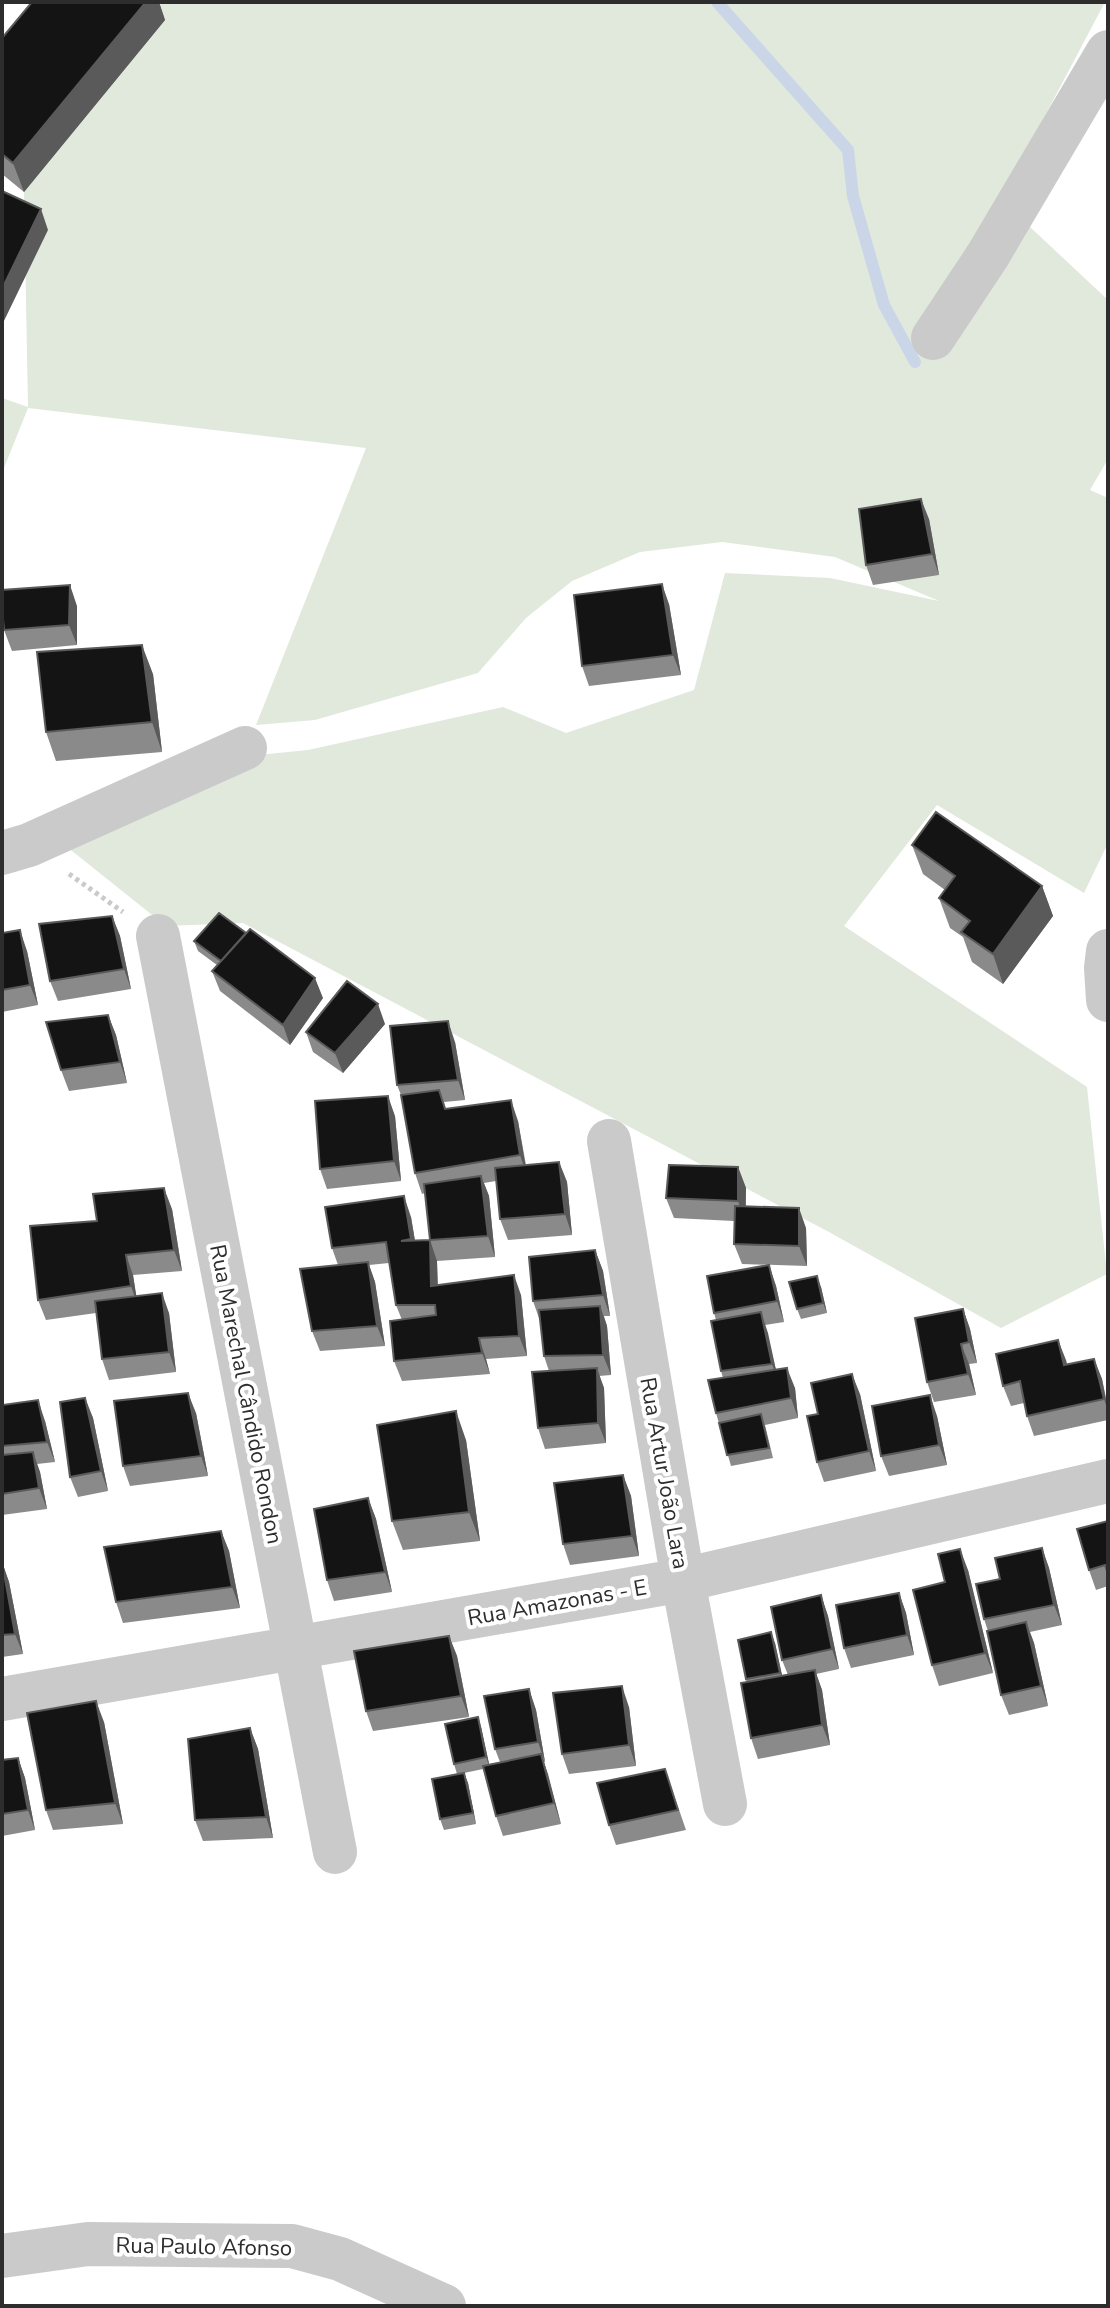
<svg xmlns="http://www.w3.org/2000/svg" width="1110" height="2308" font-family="'Nunito Sans',sans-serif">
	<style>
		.green { fill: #e0e9dc }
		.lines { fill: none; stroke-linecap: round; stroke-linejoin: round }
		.stream { stroke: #cad6e7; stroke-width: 12 }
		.path { stroke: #cacaca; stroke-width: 5; stroke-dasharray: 4 4; stroke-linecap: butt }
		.street { stroke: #cacaca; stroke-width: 44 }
		.wall { fill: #8a8a8a }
		.shaded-wall { fill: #5a5a5a }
		.building { fill: #141414; stroke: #5a5a5a; stroke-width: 2 }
		.labels { text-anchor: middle; stroke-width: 8; stroke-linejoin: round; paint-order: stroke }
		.street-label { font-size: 22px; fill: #2d2d2d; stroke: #fff }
	</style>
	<rect width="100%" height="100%" fill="#fff"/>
	<path class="green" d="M149 2H1105L917 358 1029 226 1108 300V459L1090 490 1108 498V843L1084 893 937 805 844 926 1087 1087 1107 1274 1001 1328 829 1232 243 923 166 926 67 847 258 755 308 750 503 707 566 733 694 690 725 573 830 578 939 601 835 557 722 542 640 552 572 581 526 618 478 673 315 720 256 725 366 448 28 408 2 473V398L28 407 24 192Z"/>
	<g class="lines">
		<path class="stream" d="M717 2 848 150 853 196 884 305 915 362"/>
		<path class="path" d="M69 874 123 912"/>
		<path class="street" d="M933 338 988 255 1108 52
			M2 853 29 845 245 748
			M158 936 335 1852
			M1108 951 1106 968 1108 1000
			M609 1141 683 1580 725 1804
			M2 1699 683 1580 1108 1481
			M2 2256 88 2244 292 2246 340 2259 444 2306"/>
	</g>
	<path class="wall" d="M32 2H159L165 20 24 192 2 174V38Z
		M929 519 939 575 873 585 866 565Z
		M669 604 681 675 589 686 582 666Z
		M77 606V645L12 651 4 630Z
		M153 674 162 752 56 761 46 732Z
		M912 845 1042 886 1053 916 1003 984 972 962 963 937 950 928 939 898 945 890 923 874Z
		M112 916 120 936 131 989 58 1001 50 981Z
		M2 933 27 951 38 1005 2 1012Z
		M194 941 323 998 290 1045 220 991 212 971 217 965 198 951Z
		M108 1015 116 1035 127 1083 69 1091 61 1070Z
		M385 1024 343 1073 313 1052 306 1032Z
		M455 1042 465 1100 444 1102 446 1109 518 1121 526 1165 559 1162 567 1182 572 1235 508 1240 500 1219 496 1181 484 1183 489 1196 495 1257 437 1261 438 1285 521 1295 527 1356 486 1359 490 1374 402 1381 394 1361 402 1320 396 1305 389 1263 369 1265 375 1282 385 1346 320 1351 312 1331 338 1265 332 1248 411 1217 415 1241 430 1240 425 1193 422 1194 415 1173 401 1095 397 1085Z
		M395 1116 401 1181 327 1189 320 1169Z
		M738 1167 746 1188V1207L806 1228 807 1266 742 1264 734 1244V1221L674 1218 666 1198Z
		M172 1209 182 1271 133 1275 136 1296 169 1313 176 1372 109 1380 102 1359 96 1313 46 1320 38 1300 97 1221Z
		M595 1250 603 1271 610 1316H604L607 1326 611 1375 599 1376 604 1388 606 1443 545 1449 538 1428 549 1371 544 1356 540 1321 533 1301Z
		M769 1265 776 1286 784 1322 765 1325 776 1370 795 1388 798 1418 765 1425 773 1458 731 1466 716 1413 723 1378 721 1371 716 1320 714 1313Z
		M821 1287 827 1313 801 1319 797 1309Z
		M963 1309 970 1329 977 1363 969 1364 976 1395 934 1402 927 1382Z
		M1094 1359 1102 1379 1108 1407V1420L1034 1436 1027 1416 1024 1403 1011 1406 1003 1386 1066 1360 1067 1365Z
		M860 1394 876 1471 824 1482 817 1462 818 1414Z
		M85 1398 93 1418 108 1491 78 1497 70 1477Z
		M2 1405 45 1421 55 1462 37 1464 40 1472 47 1509 2 1515Z
		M196 1413 208 1476 130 1486 123 1466Z
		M937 1416 947 1465 889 1476 881 1456Z
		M466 1440 480 1541 403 1550 392 1521Z
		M623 1475 631 1496 639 1556 570 1565 563 1544Z
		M368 1498 376 1519 392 1592 334 1601 327 1580Z
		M1108 1521V1586L1096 1590 1089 1570Z
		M221 1531 229 1551 240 1608 123 1623 116 1602Z
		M1042 1548 1049 1568 1062 1625 1030 1632 1034 1643 1048 1706 1009 1715 1001 1695 988 1631 984 1619 1000 1579Z
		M2 1562 9 1582 23 1654 2 1657Z
		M968 1570 993 1673 939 1686 932 1665 945 1582Z
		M899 1593 906 1613 914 1655 851 1668 844 1648Z
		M821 1595 828 1616 839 1669 816 1674 822 1690 830 1745 758 1759 751 1738 746 1679 775 1643 782 1676 788 1675 782 1660Z
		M449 1636 457 1656 469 1717 373 1731 366 1711Z
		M529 1689 536 1710 545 1762H544L561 1824 503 1836 496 1816 483 1769 464 1773 468 1783 476 1824 444 1830 440 1819 457 1774 454 1764 481 1727 489 1764 500 1762 495 1749Z
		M629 1707 636 1766 569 1774 562 1754Z
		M104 1722 123 1824 53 1830 46 1810Z
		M250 1728 258 1749 273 1838 203 1841 195 1820Z
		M18 1758 25 1778 35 1830 2 1836V1760Z
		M665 1769 686 1830 616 1845 609 1825Z"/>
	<path class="shaded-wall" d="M146 2H159L165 20 24 192 13 163Z
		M41 209 48 230 2 325V289Z
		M921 499 929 519 939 575 932 554Z
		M662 584 669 604 681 675 673 655Z
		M70 585 77 606V645L69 625Z
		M142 645 153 674 162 752 152 722Z
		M1042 886 1053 916 1003 984 993 954Z
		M112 916 120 936 131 989 124 969Z
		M20 930 27 951 38 1005 30 985Z
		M315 978 323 998 290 1045 283 1025Z
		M378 1004 385 1024 343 1073 335 1053Z
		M108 1015 116 1035 127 1083 120 1062Z
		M448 1021 455 1042 465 1100 458 1080Z
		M388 1096 395 1116 401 1181 394 1161Z
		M511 1100 518 1121 527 1175 520 1155Z
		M559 1162 567 1182 572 1235 565 1214Z
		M738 1167 746 1188 745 1222 738 1201Z
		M481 1176 489 1196 495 1257 488 1236Z
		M164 1188 172 1209 182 1271 174 1250Z
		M404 1196 411 1217 418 1259 411 1239Z
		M799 1208 806 1228 807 1266 799 1246Z
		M430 1240 437 1261 438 1306 431 1286Z
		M595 1250 603 1271 610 1316 603 1295Z
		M126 1255 133 1275 138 1306 131 1286Z
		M368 1262 375 1282 385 1346 377 1326Z
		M769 1265 776 1286 784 1322 777 1301Z
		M514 1275 521 1295 527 1356 519 1336Z
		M817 1276 821 1287 827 1313 823 1303Z
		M162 1293 169 1313 176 1372 169 1352Z
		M600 1306 607 1326 611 1375 603 1355Z
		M963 1309 970 1329 977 1363 969 1342Z
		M761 1312 768 1333 779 1384 772 1364Z
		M479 1338 486 1359 490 1374 482 1353Z
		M1058 1340 1066 1360 1071 1386 1064 1365Z
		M961 1344 969 1364 976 1395 968 1374Z
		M1094 1359 1102 1379 1108 1411 1104 1399Z
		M597 1368 604 1388 606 1443 598 1423Z
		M787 1368 795 1388 798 1418 791 1398Z
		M852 1374 860 1394 876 1471 869 1451Z
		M188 1393 196 1413 208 1476 201 1456Z
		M930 1395 937 1416 947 1465 939 1445Z
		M85 1398 93 1418 108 1491 101 1471Z
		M38 1400 45 1421 55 1462 47 1442Z
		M456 1411 466 1440 480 1541 469 1512Z
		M33 1452 40 1472 47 1509 39 1488Z
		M623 1475 631 1496 639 1556 632 1536Z
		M368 1498 376 1519 392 1592 385 1572Z
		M221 1531 229 1551 240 1608 232 1587Z
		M1042 1548 1049 1568 1062 1625 1054 1605Z
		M960 1549 968 1570 993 1673 985 1653Z
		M2 1562 9 1582 23 1654 15 1634Z
		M899 1593 906 1613 914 1655 907 1635Z
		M821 1595 828 1616 839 1669 832 1649Z
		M1026 1622 1034 1643 1048 1706 1041 1686Z
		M771 1632 775 1643 784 1684 780 1673Z
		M449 1636 457 1656 469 1717 461 1696Z
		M815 1670 822 1690 830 1745 822 1725Z
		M622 1686 629 1707 636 1766 629 1745Z
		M529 1689 536 1710 545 1762 538 1742Z
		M96 1701 104 1722 123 1824 115 1803Z
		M478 1717 481 1727 490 1768 486 1757Z
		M250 1728 258 1749 273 1838 266 1817Z
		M541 1754 548 1774 561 1824 554 1803Z
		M18 1758 25 1778 35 1830 28 1810Z
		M464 1773 468 1783 476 1824 473 1813Z"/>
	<path class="building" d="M32 2H146L13 163 2 154V38Z
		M2 191 41 209 2 289Z
		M921 499 932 554 866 565 859 509Z
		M662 584 673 655 582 666 574 595Z
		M70 585 69 625 4 630 2 608V590Z
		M142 645 152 722 46 732 37 652Z
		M936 812 1042 886 993 954 961 932 970 921 939 898 955 876 912 845Z
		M219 913 246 933 221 961 194 941Z
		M112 916 124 969 50 981 39 924Z
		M250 929 315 978 283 1025 212 971Z
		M20 930 30 985 2 990V933Z
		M347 981 378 1004 335 1053 306 1032Z
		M108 1015 120 1062 61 1070 46 1022Z
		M448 1021 458 1080 397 1085 390 1026Z
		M439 1090 445 1109 511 1100 520 1155 415 1173 401 1095Z
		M388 1096 394 1161 320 1169 315 1101Z
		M559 1162 565 1214 500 1219 495 1168Z
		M669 1165 738 1167V1201L666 1198Z
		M481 1176 488 1236 430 1240 424 1184Z
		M164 1188 174 1250 126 1255 131 1286 38 1300 30 1226 97 1221 93 1194Z
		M404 1196 411 1239 401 1241 430 1240 431 1286 514 1275 519 1336 479 1338 482 1353 394 1361 390 1321 436 1315 435 1305H396L386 1242 332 1248 325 1207Z
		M735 1206 799 1208V1246L734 1244Z
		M595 1250 603 1295 533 1301 529 1257Z
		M368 1262 377 1326 312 1331 300 1269Z
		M769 1265 777 1301 714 1313 707 1276Z
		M817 1276 823 1303 797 1309 789 1282Z
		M162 1293 169 1352 102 1359 95 1301Z
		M600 1306 603 1355 544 1356 539 1310Z
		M963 1309 969 1342 961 1344 968 1374 927 1382 915 1318Z
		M761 1312 772 1364 721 1371 711 1321Z
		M1058 1340 1064 1365 1094 1359 1104 1399 1027 1416 1020 1381 1003 1386 996 1354Z
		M597 1368 598 1423 538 1428 532 1372Z
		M787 1368 791 1398 716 1413 708 1380Z
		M852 1374 869 1451 817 1462 807 1416 818 1414 811 1383Z
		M188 1393 201 1456 123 1466 114 1401Z
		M930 1395 939 1445 881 1456 872 1406Z
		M85 1398 101 1471 70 1477 60 1402Z
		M38 1400 47 1442 2 1446V1405Z
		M456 1411 469 1512 392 1521 377 1425Z
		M761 1414 769 1448 727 1455 719 1423Z
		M33 1452 39 1488 2 1494V1455Z
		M623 1475 632 1536 563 1544 554 1483Z
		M368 1498 385 1572 327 1580 314 1509Z
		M1108 1521V1574L1105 1565 1089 1570 1077 1529Z
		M221 1531 232 1587 116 1602 104 1547Z
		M1042 1548 1054 1605 984 1619 976 1584 1000 1579 995 1558Z
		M960 1549 985 1653 932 1665 913 1590 945 1582 938 1554Z
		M2 1562 15 1634 2 1635Z
		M899 1593 907 1635 844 1648 836 1605Z
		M821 1595 832 1649 782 1660 771 1607Z
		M1026 1622 1041 1686 1001 1695 987 1631Z
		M771 1632 780 1673 746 1679 738 1640Z
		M449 1636 461 1696 366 1711 354 1651Z
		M815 1670 822 1725 751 1738 741 1683Z
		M622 1686 629 1745 562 1754 553 1693Z
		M529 1689 538 1742 495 1749 484 1696Z
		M96 1701 115 1803 46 1810 27 1713Z
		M478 1717 486 1757 454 1764 445 1724Z
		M250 1728 266 1817 195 1820 188 1739Z
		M541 1754 554 1803 496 1816 483 1766Z
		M18 1758 28 1810 2 1814V1760Z
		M665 1769 678 1810 609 1825 597 1783Z
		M464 1773 473 1813 440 1819 432 1779Z"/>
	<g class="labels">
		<g class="street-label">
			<text transform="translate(247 1394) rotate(79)" y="8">Rua Marechal Cândido Rondon</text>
			<text transform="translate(665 1473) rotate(80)" y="8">Rua Artur João Lara</text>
			<text transform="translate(557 1602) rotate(-10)" y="8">Rua Amazonas - E</text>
			<text transform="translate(204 2246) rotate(1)" y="8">Rua Paulo Afonso</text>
		</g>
	</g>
	<rect width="1110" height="2308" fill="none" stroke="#2d2d2d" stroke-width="8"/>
</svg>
